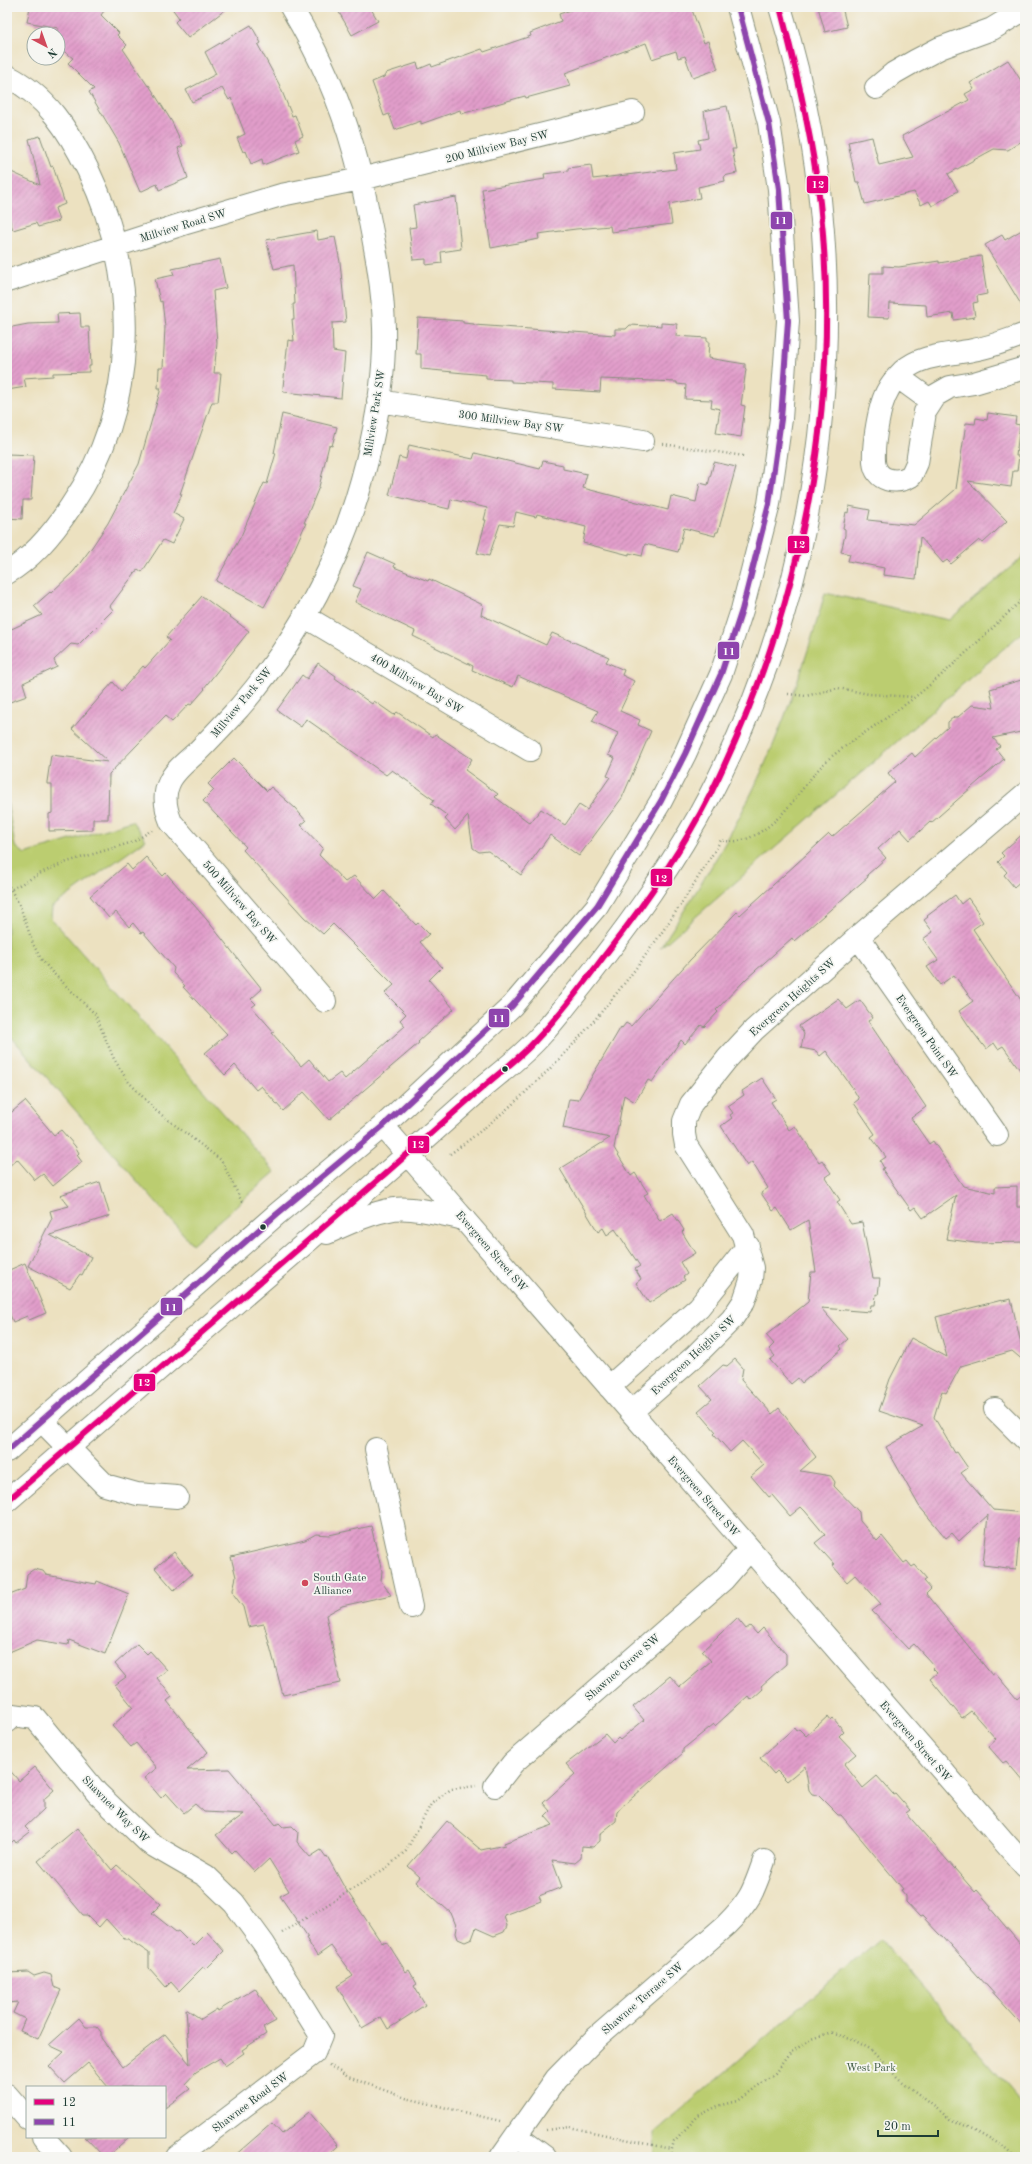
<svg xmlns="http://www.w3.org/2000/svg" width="1032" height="2164" font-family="'Old Standard TT',serif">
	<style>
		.park { fill: #bbcd70; stroke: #6d8552 }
		.building { fill: url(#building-hatch) }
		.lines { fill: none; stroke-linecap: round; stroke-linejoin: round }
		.minor-casing { stroke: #868f7a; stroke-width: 24 }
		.major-casing { stroke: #868f7a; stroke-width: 24 }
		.path { stroke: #868f7a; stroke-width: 2.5; stroke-dasharray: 1 3; stroke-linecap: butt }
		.minor { stroke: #fff; stroke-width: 22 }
		.major { stroke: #fff; stroke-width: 22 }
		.bus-1-casing { stroke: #f6f6f2; stroke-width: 9 }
		.bus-2-casing { stroke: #f6f6f2; stroke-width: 9 }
		.bus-1 { stroke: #e5007d; stroke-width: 6 }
		.bus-2 { stroke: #8e44ad; stroke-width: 6 }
		.bus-dot { fill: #1f3d34; stroke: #f6f6f2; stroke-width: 1.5 }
		.poi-dot { fill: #d1495b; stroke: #f6f6f2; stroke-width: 1.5 }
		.labels { text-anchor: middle; stroke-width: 3.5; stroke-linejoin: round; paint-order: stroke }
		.street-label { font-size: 11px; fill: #1f3d34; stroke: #f6f6f2 }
		.poi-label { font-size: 11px; fill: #1f3d34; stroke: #f6f6f2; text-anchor: start }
		.park-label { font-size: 11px; fill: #3e5a40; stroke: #f6f6f2 }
		.line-badge { stroke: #f6f6f2; stroke-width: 1.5 }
		.badge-label { font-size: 11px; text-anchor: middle; font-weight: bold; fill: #fff }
	</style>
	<defs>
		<pattern id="building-hatch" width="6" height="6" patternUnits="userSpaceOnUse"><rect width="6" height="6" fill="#e29ecb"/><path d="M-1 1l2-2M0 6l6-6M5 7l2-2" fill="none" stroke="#b782a6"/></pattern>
	</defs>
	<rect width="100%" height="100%" fill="#f6f6f2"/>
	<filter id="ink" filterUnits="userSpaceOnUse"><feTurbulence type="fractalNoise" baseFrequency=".025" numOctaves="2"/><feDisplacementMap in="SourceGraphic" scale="8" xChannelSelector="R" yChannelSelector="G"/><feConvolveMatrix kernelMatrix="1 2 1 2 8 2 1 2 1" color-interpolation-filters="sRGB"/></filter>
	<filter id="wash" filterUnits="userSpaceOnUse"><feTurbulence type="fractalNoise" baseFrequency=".012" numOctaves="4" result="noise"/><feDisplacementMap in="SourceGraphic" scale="16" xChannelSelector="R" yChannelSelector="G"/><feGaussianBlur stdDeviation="0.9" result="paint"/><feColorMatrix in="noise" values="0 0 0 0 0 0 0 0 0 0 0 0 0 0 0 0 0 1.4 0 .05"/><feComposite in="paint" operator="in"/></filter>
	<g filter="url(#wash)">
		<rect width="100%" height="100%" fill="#ece1c0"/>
		<path class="park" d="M1025 555V630L660 948C693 897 726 846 752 792 783 728 806 661 825 593L949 620Z
			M7 801 15 846 25 854 132 821 146 840 52 907 51 918 275 1172 192 1244 7 1032Z
			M880 1939 1025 2106V2157H655L654 2133Z"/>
		<g id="blocks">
			<path class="building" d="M30 7H107L101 15 119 33 117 35 127 45 123 49 148 86 149 85 172 122 183 146 178 148 188 178 159 190 157 184 140 192 119 143 89 92 94 89 68 63 73 58 58 47V28L27 22Z
				M171 7H229L188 38 175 22 179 18Z
				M336 7H370L378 21 352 35Z
				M570 7H691L704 43 708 41 718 69 693 78 685 56 678 58 676 51 652 59 646 43 565 73 570 86 526 98 525 96 461 114 460 110 421 124V121L395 130 389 114 384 116 372 82 384 77 386 73 417 63 419 69 431 64 432 67 482 49 484 52 531 36 530 33 561 21 559 14 571 10Z
				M818 7H842L847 27 825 32Z
				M251 25 261 43 258 45 279 84 292 116 295 115 303 136 295 140 299 151 263 165 262 159 251 164 246 151 243 152 237 138 245 134 231 98 229 100 222 88 192 102 186 90 216 74 205 52Z
				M1008 60 1025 87V139L1008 150 994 149 948 174 958 191 932 206 929 201 921 205 914 192 865 204 859 182H856L848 142 872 137 879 165 913 157 902 136 969 100 965 94 974 89 970 83Z
				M727 106 736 149H732L737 173 724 176 725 181 698 187 700 198 669 204 672 224 619 231 611 232 610 226 576 229 538 234 539 239 491 248 482 189 545 179 544 174 568 171V168L591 165 593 179 676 169 674 153 700 149 698 140 708 138 704 111Z
				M40 136 51 167 53 166 65 204 55 208 59 221 38 227 36 223 13 230 7 212V170L40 185 29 139Z
				M456 197 461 249 441 252 442 263 426 265V259L413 260 409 228 416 227 413 205Z
				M1025 228V311L985 245 1002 235 1005 240Z
				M317 231 318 240 335 237 340 262 346 322 332 323 333 351 345 353 341 398 284 392 283 387 288 340 294 341 292 319H294L293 304H295L293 265 274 269 266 240Z
				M981 256 987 294 977 296 978 302 973 303 975 317 954 320 953 313 927 317 926 305 890 303 889 318 868 317 870 273H883V266L899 267 939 261V263Z
				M220 259 226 288 213 291 217 343 214 373H221L218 402H212L180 494H182L173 513 184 519 172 544 163 540 142 572 138 569 110 606 113 610 78 645 71 644 54 660 57 667 23 683 27 696 7 703V631L42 615 34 606 50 592 51 593 74 571 92 547 108 523 139 464 161 388H158L159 368H163L165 327 162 301 160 302 155 279 174 275 172 269Z
				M80 313 81 327H89L91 366H89V372L53 373V376L24 378 26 387 7 390V328L28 324 58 323 57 314Z
				M418 318 463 321V323L474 324V325L615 335V329H626L630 325 648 326V325L661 326V323L677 324 676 336 707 338V342H709L708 358 745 364V368L746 369 741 405 745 406 741 437 716 433 720 409 711 407 712 400 685 399 686 385 677 384V382L601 379 600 392 553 389V384L511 382V380L486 379V375L421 369V354H416Z
				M988 413 1016 417 1015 424 1020 425 1016 456H1019L1017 471H1013L1011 487 968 481 1007 521 983 543 979 540 951 564 947 560 943 563 920 537 916 579 883 575 884 568 848 561 850 554 841 552 845 535V529L843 528 846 512 848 513 849 506 870 510 868 520 914 525 956 489 966 423 975 424 976 418 987 420Z
				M282 414 337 427 332 446 329 445 319 487 304 523H306L290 559 264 607 216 581 241 536 264 483 267 484 276 453H274Z
				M409 445 473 459 475 453 540 469 543 461 563 465V469L587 474 583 488 668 510 671 496 696 502 700 483 708 485 714 462 736 467 718 532H716L715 536 684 528 678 552 645 544 642 556 629 553V555L583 543 586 527 537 514 536 517 516 512 513 526 500 524 489 556 477 553 486 520H484L487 508 451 499 449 509 389 495 399 457 406 459Z
				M7 454 34 455 31 500H23L22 519 7 518Z
				M368 552 395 564 394 567 428 581 429 579 483 605 481 615 546 645 552 633 609 657 606 662 624 670 622 675 634 681 620 711 640 720 638 725 651 731 622 798 579 856 550 835 521 875 488 851 479 852 473 848 468 816 455 830 445 819 448 816 431 804 434 800 392 770 386 775 306 719 301 727 277 710 302 675 307 679 318 663 336 676 335 678 372 704 374 701 394 715 397 712 433 737 435 734 472 759 465 770 498 794 495 797 530 823 541 809 565 825 579 805 587 810 610 777 607 776 615 758 608 755 618 733 592 721 598 711 518 676 513 687 472 670 473 666 413 636 415 631 355 602 361 589 353 586Z
				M202 596 249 631 204 688 205 689 191 705 189 704 172 722 165 716 109 774 108 819H93V830L49 831V814L52 813V784H47V782L51 755 108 762 72 729 113 682 121 691 143 666 145 668 170 640 166 637Z
				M1025 679V731L993 738 1000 746 996 749 1004 759 931 823 930 822 910 840 900 829 878 849 886 858 867 875 868 877 794 941 792 938 746 979 716 1010 718 1012 704 1027 701 1025 685 1044 681 1040 652 1082 648 1080 635 1102 624 1095 614 1148 631 1176 635 1173 648 1193 644 1195 660 1221 673 1213 684 1230 682 1232 695 1253 680 1262 687 1274 683 1277 685 1280 649 1303 636 1283 641 1279 635 1269 640 1266 615 1229 607 1235 603 1228 598 1232 560 1169 610 1138 563 1128 569 1099 578 1100 621 1027 622 1028 626 1023 631 1026 690 960 737 912 740 915 829 834 832 837 895 782 888 773 912 753 915 757 948 727V722L954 717H958L972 705 994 708 990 689Z
				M234 758 267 791 271 787 295 808 306 821 301 825 323 848 319 855 345 882 354 876 376 899 384 891 416 925 418 923 429 934 420 942 442 967 429 980 454 1009 418 1042 419 1043 329 1120 304 1092 283 1111 261 1086 256 1090 235 1065 225 1075 205 1053 227 1034 183 987 185 986 173 973 174 968 143 932 141 933 133 923 129 927 116 912 109 918 90 896 127 864 132 870 146 857 163 876 166 873 207 920 262 989 251 999 256 1004 252 1007 274 1032 272 1033 301 1066 309 1059 328 1082 340 1073 345 1079 405 1026 400 1020 406 1014 385 993 394 985 333 924 323 934 304 917 243 850 246 847 203 801 214 790 208 784Z
				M1025 832V877L1014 887 1004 875 1007 872 998 862 1004 856 1001 853Z
				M955 895 961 904 968 898 978 912 977 913 983 922 973 929 1025 1006V1077L1003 1046 998 1049 994 1043 986 1049 973 1032 959 1011 973 1001 954 975 940 985 927 967 938 960 923 939 933 932 924 920 928 917 927 916Z
				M838 999 847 1009 860 1000 873 1018 868 1021 926 1107 911 1118 929 1144 933 1141 963 1186 995 1193V1187L1017 1186V1207H1025V1242L976 1243 946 1239 956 1195 923 1218 915 1207 911 1210 882 1169 884 1168 880 1161 886 1157 871 1137 875 1134 854 1103 859 1099 852 1087 826 1051 820 1056 816 1051 801 1048 804 1034 799 1026Z
				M762 1078 776 1099 771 1102 789 1130 795 1126 819 1162 822 1160 831 1173 825 1177 840 1200 837 1202 851 1224 862 1222 873 1278H880L878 1295 876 1294 875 1305H871L870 1312 821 1308 848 1339 840 1346 842 1349 802 1383 798 1378 791 1384 770 1360 775 1356 769 1349 774 1344 766 1335 808 1302 811 1272H816L808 1220 791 1230 777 1208 773 1211 761 1193 768 1188 752 1162 747 1166 721 1126 732 1118 730 1115 733 1113 728 1106 744 1095 742 1091Z
				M25 1101 54 1135 61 1130 75 1146 79 1153 77 1155 82 1162 53 1186 43 1174 35 1180 17 1159 7 1168V1116Z
				M100 1182 110 1216 50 1235 91 1257 82 1275 80 1274 70 1288 28 1266 52 1218 50 1211 69 1206 60 1195Z
				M25 1263 46 1313 29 1320 27 1316 13 1322 7 1307V1271Z
				M1011 1299 1025 1362 1012 1351 961 1366 946 1393 942 1391 934 1417 955 1453 957 1452 968 1468 961 1473 993 1510 1025 1513V1539L1019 1538 1016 1569 983 1565 988 1515 959 1541 952 1533 946 1538 919 1506 886 1447 923 1426 879 1411 890 1379 911 1338 947 1357 936 1317 1002 1300V1301Z
				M735 1359 743 1368 741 1380 772 1414 779 1408 816 1457 800 1471 831 1476 835 1482 834 1486 859 1512 860 1521 877 1541 882 1536 904 1563 907 1561 912 1567 915 1565 927 1579 924 1581 931 1589 926 1594 992 1675 995 1673 1017 1699 1025 1692V1783L1006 1761 1003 1763 988 1746 996 1739 971 1711 962 1718 930 1679 937 1673 933 1669 935 1667 914 1644 908 1649 872 1611 881 1604 855 1575 847 1582 832 1565 834 1564 815 1543 825 1535 805 1511 801 1507 790 1516 772 1495 769 1497 751 1476 764 1465 742 1441 730 1452 714 1434 716 1432 698 1411 712 1399 700 1386 723 1365 727 1366Z
				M371 1526 382 1571 381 1581 391 1595 342 1606 326 1615 340 1683 283 1695 264 1624 248 1627 243 1607 234 1595 233 1590 236 1577 231 1557 305 1540 316 1534 329 1535Z
				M174 1552 192 1574 174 1590 155 1568Z
				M34 1569 43 1571 46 1575 96 1584 97 1581 129 1594 105 1654 69 1640 68 1645 37 1640 7 1653V1596L25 1589 27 1574Z
				M737 1618 746 1629 750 1626 757 1634 763 1628 786 1654V1664L761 1686 763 1689 751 1700 748 1696 715 1726 714 1724 683 1749V1753L617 1811 616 1821 600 1834V1841L593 1847 582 1846 581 1858 575 1863 552 1860 562 1887 539 1896 541 1901 504 1915 507 1926 504 1932 494 1936 476 1928 472 1939 465 1942 458 1939 456 1933 457 1928 451 1913 416 1882 420 1877 408 1866 447 1821 481 1850 505 1845 504 1843 553 1825 545 1816 550 1811 543 1803 575 1774 566 1764 605 1734 613 1743 618 1738 620 1740 644 1720 633 1707 670 1676 680 1687 711 1661 702 1651Z
				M137 1644 147 1654 150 1651 167 1670 157 1678 172 1697 167 1701 208 1752 187 1770 229 1769 276 1825 279 1823 283 1827 292 1826 298 1832 297 1842 310 1857 321 1850 326 1857 327 1856 343 1885 381 1942 384 1943 387 1942 406 1972 409 1970 417 1984 414 1986 425 2005 388 2029 381 2017 362 2028 337 1986 353 1976 331 1946 317 1956 306 1938 308 1937 280 1896 289 1891 269 1859 255 1872 235 1850 232 1853 216 1835 244 1814 204 1812 195 1804 184 1813 166 1793 161 1798 144 1778 157 1768 136 1743 131 1747 112 1726 133 1707 115 1685 126 1677 115 1664Z
				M828 1716 831 1720 833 1718 844 1731 839 1736 856 1754 844 1764 863 1788 877 1776 893 1794 895 1793 910 1810 906 1813 975 1892 977 1890 991 1906 990 1908 1025 1950V2028L942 1936 940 1935 922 1916 920 1917 906 1902V1896L901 1890 903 1889 841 1815H838L818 1795 812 1794 809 1790 805 1766 787 1781 777 1771 774 1774 760 1758 794 1728 796 1731 799 1729 806 1736Z
				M7 1767 19 1781 35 1767 54 1790 44 1799V1809L25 1827 30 1832 16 1843 14 1840 7 1847Z
				M77 1828 112 1870 117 1865 161 1904 152 1913 176 1932 178 1931 193 1946 207 1932 224 1951 206 1969 203 1967 179 1991 171 1982 166 1987 149 1968V1953L128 1939H124L106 1919 99 1927 87 1915H83L38 1861Z
				M28 1972 34 1976 44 1973 51 1975 54 1987 61 1990 38 2039 20 2031 25 2019 13 2013 18 2002 7 2003V1973Z
				M255 1988 276 2021 263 2028 266 2034 242 2050 244 2053 225 2066 220 2058 196 2072 185 2084 190 2089 165 2108V2087H108L88 2063 65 2083 49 2066 64 2052 49 2045 79 2018 86 2027H97L101 2032V2038L123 2067 165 2034 190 2064 186 2009 201 2019 217 2009 218 2011Z
				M309 2112 338 2146 326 2157H233L272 2123 282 2134Z
				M85 2137H129L107 2157H104Z"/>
		</g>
	</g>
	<g filter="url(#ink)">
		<use href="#blocks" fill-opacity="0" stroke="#868f7a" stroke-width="1"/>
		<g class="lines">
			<g class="minor-casing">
				<path id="minor" d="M291 7C318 52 340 100 354 151 360 171 364 192 368 212 376 251 383 288 384 328 386 397 364 488 337 552 313 607 279 662 239 708 226 722 213 736 199 750 189 760 174 770 169 783 163 795 166 810 171 822L325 1001
					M7 76C46 95 69 131 88 170 140 277 139 406 71 506 54 532 34 557 7 573
					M876 88 894 73 915 61 940 48 992 29 1025 9
					M7 281 183 224 281 195 361 179 633 112
					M1025 334C1008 340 991 347 973 350 950 355 922 354 903 371 898 376 891 383 888 390 879 404 873 445 874 461 875 482 897 484 911 476L917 463 925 412 936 395 950 387 974 383 1025 368
					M898 377 931 401
					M378 401 643 441
					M304 616 530 750
					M858 937 997 1135
					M383 1126 1025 1866
					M609 1387 699 1307 748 1246
					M995 1409 1025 1439
					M631 1412 695 1356 732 1319 744 1301 751 1280 752 1268 743 1235 686 1145 684 1134V1121L691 1104 727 1059 754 1030 858 937 1025 794
					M42 1421 105 1485 137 1494 177 1497
					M376 1449 411 1607
					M7 1721 13 1715 35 1718 97 1793 149 1843 206 1876 234 1903 264 1944 321 2036 314 2053 177 2157
					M495 1786 513 1763 723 1580 750 1549
					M7 2095 27 2118
					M517 2136 545 2157
					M43 2137 61 2157
					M501 2157 556 2079 597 2037 726 1925C750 1901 753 1893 764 1861"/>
			</g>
			<g class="major-casing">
				<path id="major" d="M327 1233C349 1223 370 1213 394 1209 412 1206 446 1215 464 1219
					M7 1451 277 1214 383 1126 512 1006 597 906 661 801 685 754 721 674 742 610 769 504 781 419 788 321 779 189 769 123 738 7
					M7 1501C124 1399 241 1298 359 1197 400 1161 441 1125 482 1088 502 1071 525 1054 543 1033 557 1018 570 1000 583 984 630 924 675 863 710 795 835 555 860 265 780 7"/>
			</g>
			<path class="path" d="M663 444 744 456
				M788 694 806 696 838 688 869 694 914 697
				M7 883 20 906 33 944 41 959 52 972 95 1014 114 1059 127 1080 155 1110 221 1160 243 1204
				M12 889 43 872 67 862 133 842 152 830
				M450 1154C565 1072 649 961 721 840 735 844 751 839 763 830 792 811 805 779 831 757 858 736 888 718 915 697 954 666 989 631 1025 597
				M282 1933 386 1868 406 1851 431 1804 451 1789 476 1786
				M329 2065 348 2077 406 2098 500 2121
				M546 2130 569 2127 671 2149
				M670 2157 674 2141 698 2116 718 2106 738 2101 775 2073 790 2053 811 2039 829 2033 850 2038 870 2049 898 2078 950 2119 977 2131 1001 2145 1014 2157"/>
			<use href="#minor" class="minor"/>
			<use href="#major" class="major"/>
			<g class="bus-1-casing">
				<path id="bus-1" d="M7 1501C131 1393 256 1287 379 1179 414 1149 447 1118 482 1088 500 1072 520 1058 536 1040 561 1014 583 984 605 955 644 905 681 852 710 795 800 614 843 406 820 203 812 136 797 72 780 7"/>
			</g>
			<g class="bus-2-casing">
				<path id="bus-2" d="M7 1451 277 1214 383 1126 512 1006 597 906 661 801 685 754 721 674 742 610 769 504 781 419 788 321 779 189 769 123 738 7"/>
			</g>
			<use href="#bus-1" class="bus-1"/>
			<use href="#bus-2" class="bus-2"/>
		</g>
	</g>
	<g class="bus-dot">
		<circle cx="505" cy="1069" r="3.5"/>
		<circle cx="263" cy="1227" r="3.5"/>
	</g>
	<circle class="poi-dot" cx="305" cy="1583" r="4"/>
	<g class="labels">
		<g class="street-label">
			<text transform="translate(497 146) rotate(-14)" y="4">200 Millview Bay SW</text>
			<text transform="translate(183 225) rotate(-17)" y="4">Millview Road SW</text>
			<text transform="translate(374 413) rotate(-81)" y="4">Millview Park SW</text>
			<text transform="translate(511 421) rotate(8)" y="4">300 Millview Bay SW</text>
			<text transform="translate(417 683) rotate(31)" y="4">400 Millview Bay SW</text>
			<text transform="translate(241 702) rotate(-50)" y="4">Millview Park SW</text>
			<text transform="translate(240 902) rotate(49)" y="4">500 Millview Bay SW</text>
			<text transform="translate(792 997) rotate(-42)" y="4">Evergreen Heights SW</text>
			<text transform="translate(927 1036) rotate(55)" y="4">Evergreen Point SW</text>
			<text transform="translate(492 1251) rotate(49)" y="4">Evergreen Street SW</text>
			<text transform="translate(693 1355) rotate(-43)" y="4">Evergreen Heights SW</text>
			<text transform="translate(704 1496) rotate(49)" y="4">Evergreen Street SW</text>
			<text transform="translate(622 1667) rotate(-41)" y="4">Shawnee Grove SW</text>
			<text transform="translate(916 1741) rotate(49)" y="4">Evergreen Street SW</text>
			<text transform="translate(116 1809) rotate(45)" y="4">Shawnee Way SW</text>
			<text transform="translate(642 1998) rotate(-41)" y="4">Shawnee Terrace SW</text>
			<text transform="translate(250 2102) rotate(-37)" y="4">Shawnee Road SW</text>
		</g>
		<g class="poi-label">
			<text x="313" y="1581">South Gate<tspan x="313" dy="13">Alliance</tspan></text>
		</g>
		<g class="park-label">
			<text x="871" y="2071">West Park</text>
		</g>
	</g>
	<g class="line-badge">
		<rect x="806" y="175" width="23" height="19" rx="4" fill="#e5007d"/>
		<rect x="770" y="211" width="23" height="19" rx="4" fill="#8e44ad"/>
		<rect x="787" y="535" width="23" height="19" rx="4" fill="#e5007d"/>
		<rect x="717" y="641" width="23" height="19" rx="4" fill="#8e44ad"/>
		<rect x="650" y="868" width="23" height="19" rx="4" fill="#e5007d"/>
		<rect x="488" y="1008" width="22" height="20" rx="4" fill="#8e44ad"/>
		<rect x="407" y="1135" width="23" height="19" rx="4" fill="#e5007d"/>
		<rect x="160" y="1297" width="23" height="19" rx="4" fill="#8e44ad"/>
		<rect x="133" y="1373" width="23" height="19" rx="4" fill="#e5007d"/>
	</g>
	<g class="badge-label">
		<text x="818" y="188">12</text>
		<text x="781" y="224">11</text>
		<text x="799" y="548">12</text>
		<text x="729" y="655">11</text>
		<text x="661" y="882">12</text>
		<text x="499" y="1022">11</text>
		<text x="418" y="1148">12</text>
		<text x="171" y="1311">11</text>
		<text x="144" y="1386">12</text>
	</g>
	<rect width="1032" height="2164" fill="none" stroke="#f6f6f2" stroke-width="24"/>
	<rect x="26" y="2086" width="140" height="52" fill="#f6f6f2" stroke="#a0aca6"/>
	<rect x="34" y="2099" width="20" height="6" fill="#e5007d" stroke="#a0aca6"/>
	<text x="62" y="2106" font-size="12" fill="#1f3d34">12</text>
	<rect x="34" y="2119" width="20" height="6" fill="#8e44ad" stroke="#a0aca6"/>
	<text x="62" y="2126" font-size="12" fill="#1f3d34">11</text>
	<g transform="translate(46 46) rotate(139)"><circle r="19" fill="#f6f6f2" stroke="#a0aca6"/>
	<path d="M0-3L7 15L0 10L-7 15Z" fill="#d1495b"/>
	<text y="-6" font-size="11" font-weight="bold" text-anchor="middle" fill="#1f3d34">N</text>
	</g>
	<path d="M878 2130v6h60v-6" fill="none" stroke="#1f3d34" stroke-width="2"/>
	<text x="884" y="2130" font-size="12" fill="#1f3d34" stroke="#f6f6f2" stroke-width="3" paint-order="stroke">20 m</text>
</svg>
